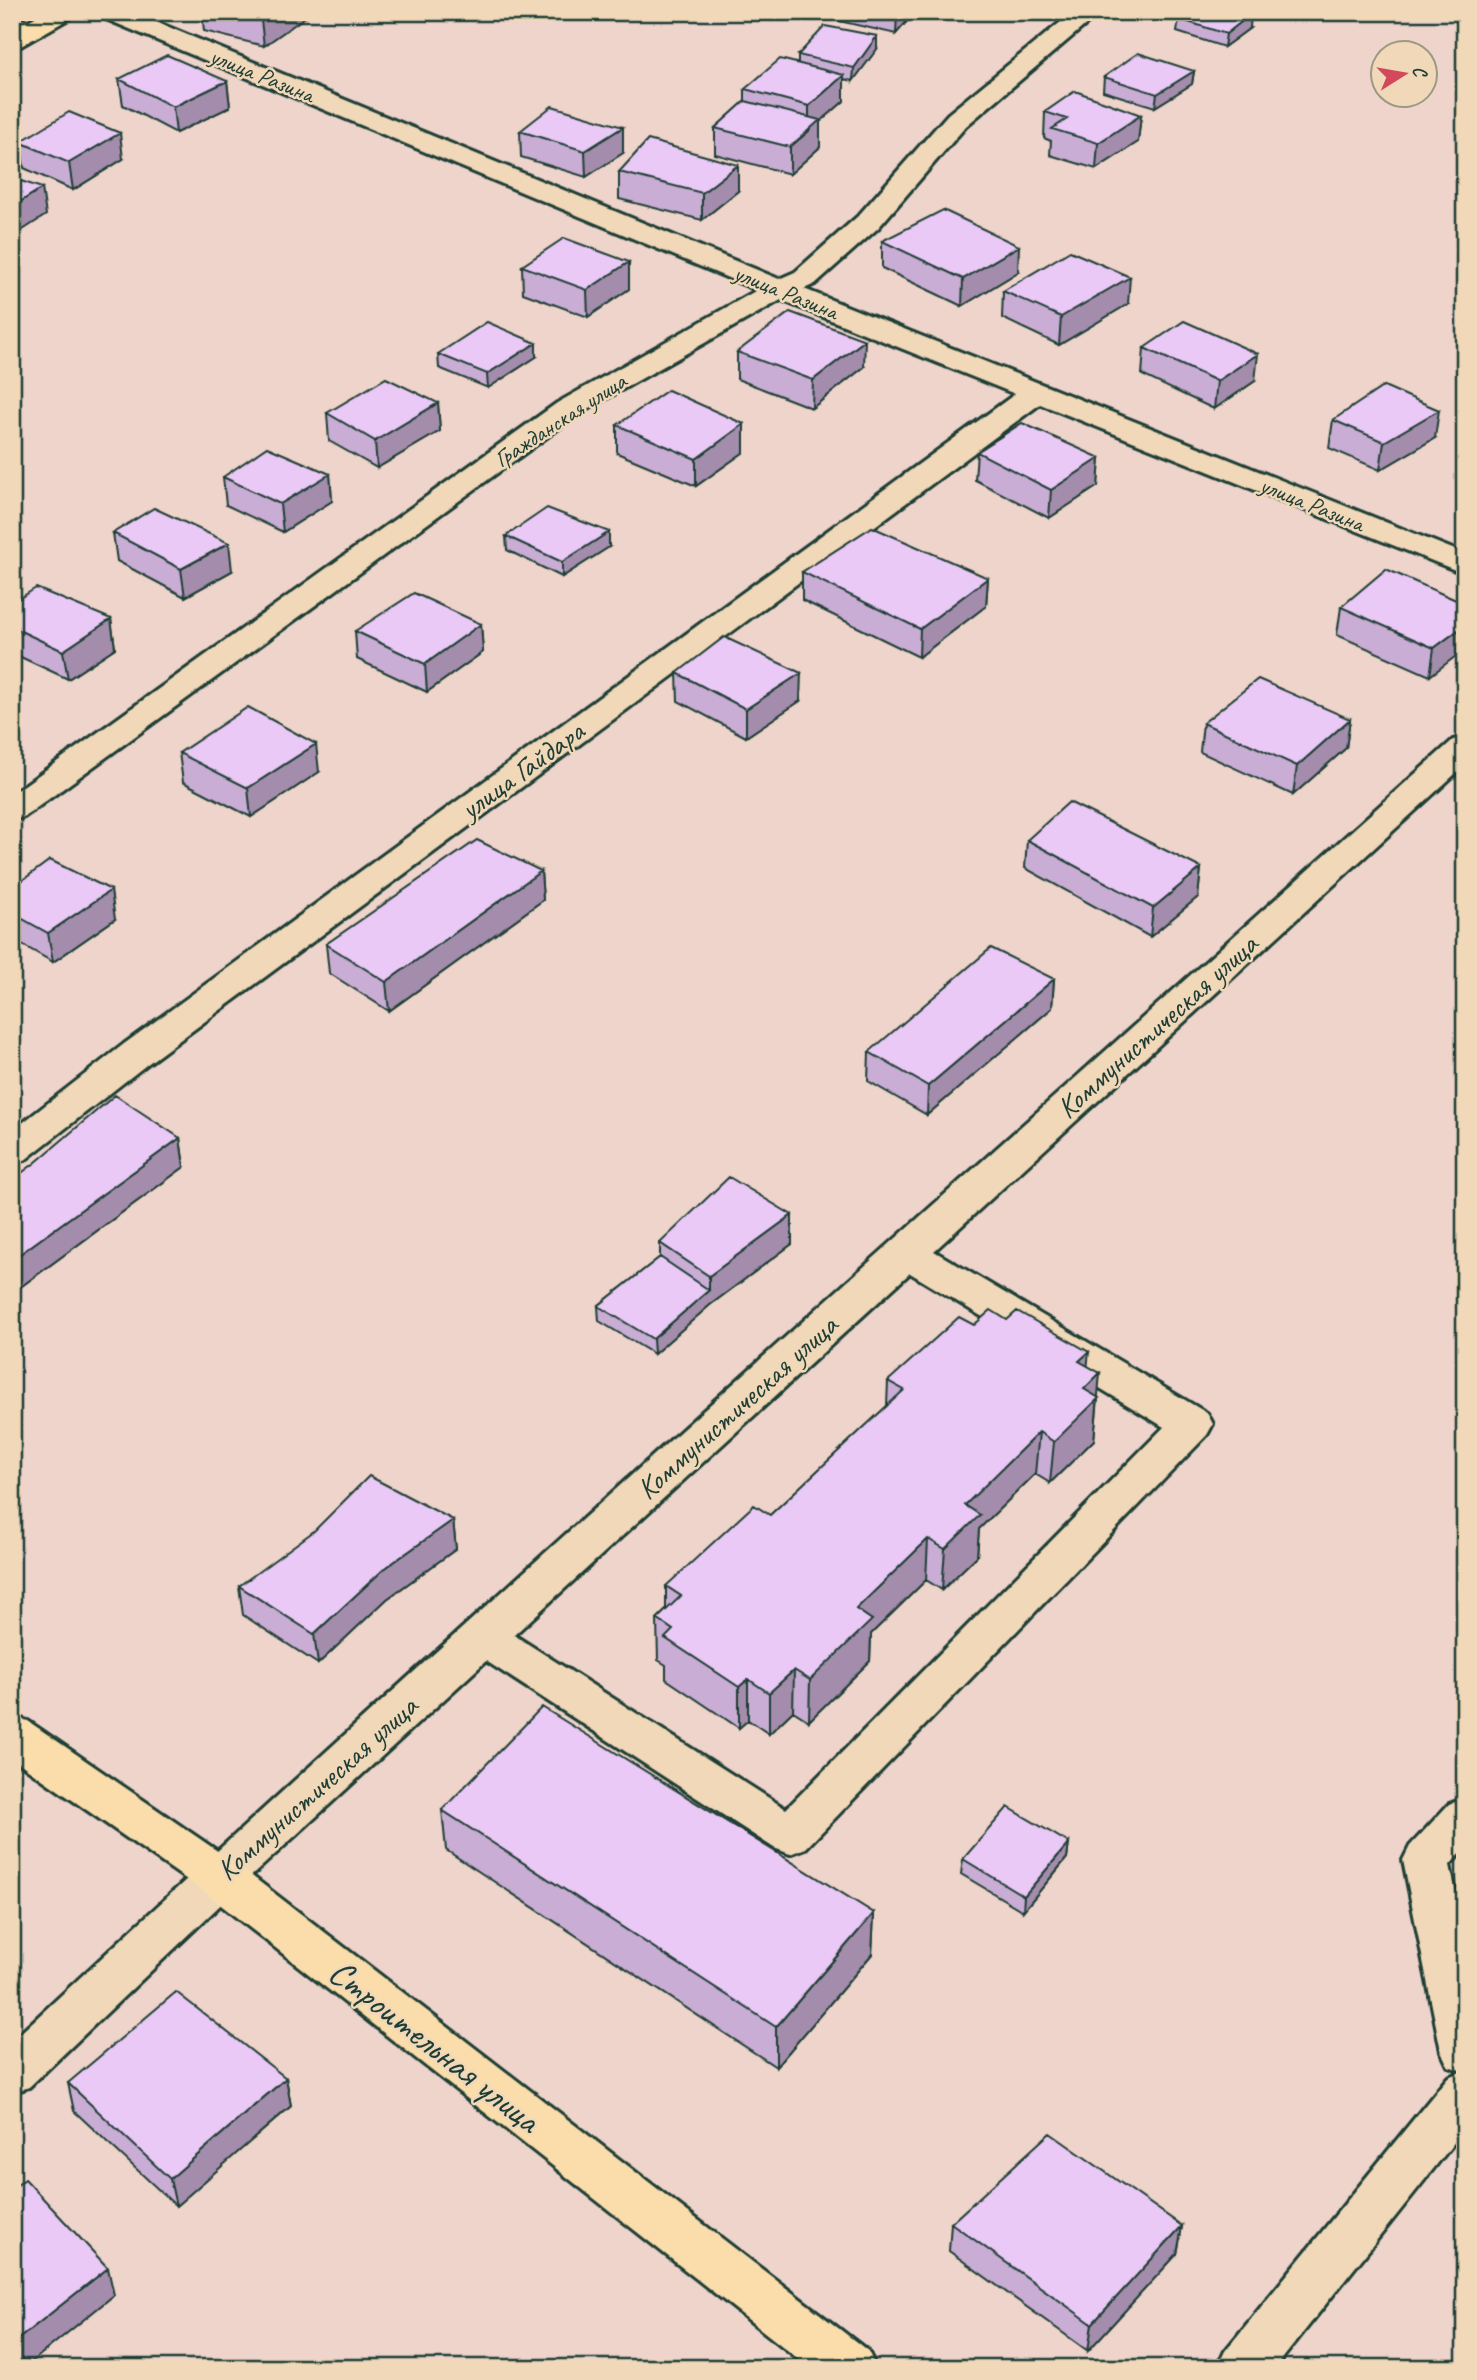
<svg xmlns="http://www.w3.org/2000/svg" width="1477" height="2380" font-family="Caveat,sans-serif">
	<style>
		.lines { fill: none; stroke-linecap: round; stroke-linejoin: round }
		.minor-casing { stroke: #1f3d34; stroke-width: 6 }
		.major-casing { stroke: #1f3d34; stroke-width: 6 }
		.minor { fill: #f0d8b8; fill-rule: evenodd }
		.major { fill: #faddab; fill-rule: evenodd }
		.wall { fill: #c9add4; stroke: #1f3d34; stroke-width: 2 }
		.shaded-wall { fill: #a48dac; stroke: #1f3d34; stroke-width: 2 }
		.building { fill: #eac9f6; stroke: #1f3d34; stroke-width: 2 }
		.labels { text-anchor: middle; stroke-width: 5; stroke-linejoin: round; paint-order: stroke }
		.far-street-label { font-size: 24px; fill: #1f3d34; stroke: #f0d8b8 }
		.street-label { font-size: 30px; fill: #1f3d34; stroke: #f0d8b8 }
		.near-street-label { font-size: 37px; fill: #1f3d34; stroke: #f0d8b8 }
	</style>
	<rect width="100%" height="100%" fill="#eed4cb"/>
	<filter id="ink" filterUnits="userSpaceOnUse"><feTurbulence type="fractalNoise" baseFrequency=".0143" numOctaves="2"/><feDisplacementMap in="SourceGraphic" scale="14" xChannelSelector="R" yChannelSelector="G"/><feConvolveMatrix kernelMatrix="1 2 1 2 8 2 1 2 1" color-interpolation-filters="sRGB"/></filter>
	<g filter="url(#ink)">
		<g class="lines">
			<g class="minor-casing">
				<path id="minor" d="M98 12H132L779 279 795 272 858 216 948 114 1073 12H1101L966 126 878 228 815 284 804 289 1465 554V574L1040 404 150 1062 25 1160 12 1164V1131L124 1044 1015 394 781 300 577 415 24 817 12 820V794L557 403 757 290 101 17Z
					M12 16 40 25 44 30 40 35 31 38 12 32Z
					M1465 737V765L934 1251 1207 1413 1213 1424 1207 1435 806 1848 790 1854 774 1848 486 1661 235 1891 29 2087 12 2093V2041C485 1600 972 1172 1453 740ZM910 1273 1164 1427 786 1809 514 1635Z
					M1465 1798V1848L1450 1865 1465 1935V2129L1275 2368H1217L1225 2351 1448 2077 1463 2071 1448 2066 1441 2051 1403 1860 1410 1846 1449 1804Z"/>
			</g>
			<g class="major-casing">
				<path id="major" d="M44 12H75L72 17 21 46 12 49V30Z
					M12 1716 28 1721 235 1863 868 2351 876 2368H810L203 1891 12 1758Z"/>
			</g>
			<use href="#minor" class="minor"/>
			<use href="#major" class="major"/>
		</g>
		<path class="wall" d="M202 12H311L264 46 204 31Z
			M839 12H915L896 34 839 21Z
			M1179 19 1250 28 1224 47 1177 32Z
			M877 49 853 81 844 79V101L820 122V147L790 174 715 154V128L745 101V89L798 63V55Z
			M1194 71 1192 84 1155 107 1103 91 1104 77Z
			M119 79 227 81 230 107 176 133 123 105Z
			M1045 112 1141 115 1138 142 1096 169 1050 155 1051 141 1044 138Z
			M520 131 623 153 586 177 521 157Z
			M20 142 123 159 73 190 24 168Z
			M619 172 738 191 702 220 619 199Z
			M882 241 1018 272 962 306 882 268Z
			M629 262V289L588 317 523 293 522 266Z
			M1003 291 1128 304 1059 345 1002 318Z
			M1144 348 1255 381 1214 409 1142 375Z
			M737 352 864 367 812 408 737 379Z
			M438 354 536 357 488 388 439 368Z
			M438 403 440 431 377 468 329 441 327 413Z
			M1333 420 1435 438 1380 470 1329 448Z
			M744 424V452L696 486 617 453V425Z
			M977 452 1100 458 1098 486 1049 518 975 480Z
			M330 474 332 501 283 532 226 505 223 477Z
			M113 533 232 571 185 597 117 561Z
			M506 536 609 547 562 577 507 550Z
			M802 572 988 578 986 606 919 657 802 600Z
			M12 603 111 619 115 648 68 679 12 653Z
			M1465 604 1430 676 1337 635 1341 607Z
			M481 624 483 652 427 692 357 659 355 631Z
			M677 673 800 701 746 737 678 701Z
			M1350 719 1346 748 1293 795 1200 752 1203 723Z
			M179 753 319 772 251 817 183 782Z
			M1027 840 1201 868 1198 897 1150 937 1025 868Z
			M541 871 543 900 389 1011 329 973 326 944Z
			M12 888 115 919 53 962 12 939Z
			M1054 979 1052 1008 927 1115 868 1081 869 1052Z
			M180 1138 184 1167 19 1288 12 1284V1180Z
			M792 1215V1244L710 1305 654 1354 599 1321 598 1306 660 1257V1243Z
			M974 1325 1088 1366 1098 1398 1094 1440 1050 1483 1035 1474 979 1529 977 1556 942 1590 926 1580 871 1634 870 1661 809 1721 793 1711 769 1734 748 1720 739 1728 666 1679V1665L658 1660 657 1619 666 1610V1586L770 1515 887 1406 888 1381Z
			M453 1520 456 1549 387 1599 318 1664 243 1615 239 1586Z
			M442 1810 874 1913 872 1954 776 2067 446 1850Z
			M1069 1843 1067 1858 1023 1911 961 1874 963 1859Z
			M286 2078 291 2106 176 2206 74 2111 68 2083Z
			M951 2223 1182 2226 1177 2254 1088 2351 949 2251Z"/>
		<path class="shaded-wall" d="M272 12 311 13 264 46 261 20Z
			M897 12H915L896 34Z
			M1251 14 1250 28 1224 47 1226 34Z
			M877 36V49L853 81 854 68Z
			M1194 71 1192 84 1155 107 1157 94Z
			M844 75V101L820 122V147L790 174V147L809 131V106Z
			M227 81 230 107 176 133 173 107Z
			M1141 115 1138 142 1096 169 1098 143Z
			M623 127V153L586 177 585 151Z
			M120 133 123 159 73 190 69 163Z
			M738 165V191L702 220V193Z
			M42 188 46 215 12 237V207Z
			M1019 246 1018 272 962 306 963 279Z
			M629 262V289L588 317 587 290Z
			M1130 277 1128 304 1059 345 1061 317Z
			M865 340 864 367 812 408 813 380Z
			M536 343V357L488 388 487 374Z
			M1258 354 1255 381 1214 409 1217 381Z
			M438 403 440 431 377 468 375 441Z
			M1439 410 1435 438 1380 470 1384 442Z
			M744 424V452L696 486V459Z
			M1100 458 1098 486 1049 518 1051 490Z
			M330 474 332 501 283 532 280 504Z
			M609 532V547L562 577V562Z
			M229 543 232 571 185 597 181 569Z
			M988 578 986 606 919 657 920 629Z
			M111 619 115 648 68 679 63 651Z
			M481 624 483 652 427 692 425 664Z
			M1465 625V649L1430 676 1434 648Z
			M801 673 800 701 746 737V709Z
			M1350 719 1346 748 1293 795 1297 766Z
			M316 744 319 772 251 817 248 788Z
			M1201 868 1198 897 1150 937 1153 908Z
			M541 871 543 900 389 1011 386 982Z
			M111 890 115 919 53 962 48 933Z
			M1054 979 1052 1008 927 1115 928 1086Z
			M180 1138 184 1167 19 1288 13 1259Z
			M792 1215V1244L710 1305 654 1354 653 1339 709 1290V1276Z
			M1089 1352 1085 1387 1100 1373 1094 1440 1050 1483 1054 1442 1079 1361Z
			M1039 1432 1035 1474 979 1529 977 1556 942 1590 945 1549 965 1505Z
			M453 1520 456 1549 387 1599 318 1664 314 1634 384 1569Z
			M928 1539 926 1580 871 1634 870 1661 809 1721 810 1680 856 1609Z
			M794 1670 793 1711 769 1734V1693Z
			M748 1679V1720L739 1728V1687Z
			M1069 1843 1067 1858 1023 1911 1024 1896Z
			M874 1913 872 1954 776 2067V2027Z
			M286 2078 291 2106 176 2206 170 2179Z
			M1182 2226 1177 2254 1088 2351 1092 2324Z
			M108 2268 114 2295 24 2368H12V2344Z"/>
		<path class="building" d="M229 12H272L261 20Z
			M1188 12H1243L1251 14 1226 34 1179 19Z
			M825 26 877 36 854 68 798 55Z
			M1138 53 1194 71 1157 94 1104 77Z
			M167 55 227 81 173 107 119 79Z
			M780 59 844 75 809 106 745 89Z
			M1075 91 1141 115 1098 143 1052 129 1067 119 1045 112Z
			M745 101 820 120 790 147 715 128Z
			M552 106 623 127 585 151 520 131Z
			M69 112 120 133 69 163 20 142Z
			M648 140 738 165 702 193 619 172Z
			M12 178 42 188 12 207Z
			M943 210 1019 246 963 279 882 241Z
			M564 238 629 262 587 290 522 266Z
			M1070 251 1130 277 1061 317 1003 291Z
			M790 312 865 340 813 380 737 352Z
			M1184 321 1258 354 1217 381 1144 348Z
			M487 322 536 343 487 374 438 354Z
			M386 378 438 403 375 441 327 413Z
			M1384 386 1439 410 1384 442 1333 420Z
			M668 390 744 424 696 459 617 425Z
			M1022 423 1100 458 1051 490 977 452Z
			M267 447 330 474 280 504 223 477Z
			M154 508 229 543 181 569 113 533Z
			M547 508 609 532 562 562 506 536Z
			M872 527 988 578 920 629 802 572Z
			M1386 569 1465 604V625L1434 648 1341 607Z
			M36 588 111 619 63 651 12 627V603Z
			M414 593 481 624 425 664 355 631Z
			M724 637 801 673 746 709 677 673Z
			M1258 679 1350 719 1297 766 1203 723Z
			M248 707 316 744 248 788 179 753Z
			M1069 802 1201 868 1153 908 1027 840Z
			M477 840 541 871 386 982 326 944Z
			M50 860 111 890 48 933 12 913V888Z
			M991 948 1054 979 928 1086 869 1052Z
			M115 1095 180 1138 13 1259 12 1258V1180L35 1163Z
			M729 1177 792 1215 709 1276 660 1243Z
			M660 1257 709 1290 653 1339 598 1306Z
			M991 1310 1007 1320 1017 1311 1089 1352 1079 1361 1100 1373 1084 1389 1099 1398 1054 1442 1039 1432 965 1505 980 1515 945 1549 928 1539 856 1609 872 1620 810 1680 794 1670 769 1693 748 1679 739 1687 665 1638 673 1630 657 1619 681 1596 666 1586 754 1505 770 1515 904 1390 888 1381 959 1317 974 1325Z
			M369 1476 453 1520 384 1569 314 1634 239 1586 314 1531Z
			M542 1707 874 1913 776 2027 442 1810Z
			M1008 1807 1069 1843 1024 1896 963 1859Z
			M176 1992 286 2078 170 2179 68 2083Z
			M1050 2133 1182 2226 1092 2324 951 2223Z
			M25 2179 108 2268 12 2344V2189Z
			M669 2362 677 2368H664Z"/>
	</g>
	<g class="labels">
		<g class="far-street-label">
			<text transform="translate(262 75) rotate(22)" y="8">улица Разина</text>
			<text transform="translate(786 292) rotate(22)" y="8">улица Разина</text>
			<text transform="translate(560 420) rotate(-33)" y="8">Гражданская улица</text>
			<text transform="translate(1312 504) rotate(22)" y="8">улица Разина</text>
		</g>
		<g class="street-label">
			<text transform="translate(522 770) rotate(-36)" y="10">улица Гайдара</text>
			<text transform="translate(1157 1026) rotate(-42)" y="10">Коммунистическая улица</text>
			<text transform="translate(737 1407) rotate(-42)" y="10">Коммунистическая улица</text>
			<text transform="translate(317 1788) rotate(-42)" y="10">Коммунистическая улица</text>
		</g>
		<g class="near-street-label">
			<text transform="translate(435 2045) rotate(38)" y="13">Строительная улица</text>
		</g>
	</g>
	<rect width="1477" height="2380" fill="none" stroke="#f0d8b8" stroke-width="42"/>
	<rect x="21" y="21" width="1435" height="2338" fill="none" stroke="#1f3d34" stroke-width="2.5" filter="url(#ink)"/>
	<g transform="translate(1404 74) rotate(79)"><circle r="33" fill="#f0d8b8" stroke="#9c9a83" stroke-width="2"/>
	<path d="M0-5L12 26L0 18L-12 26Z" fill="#d1495b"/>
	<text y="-10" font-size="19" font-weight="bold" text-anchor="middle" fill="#1f3d34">С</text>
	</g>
</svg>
